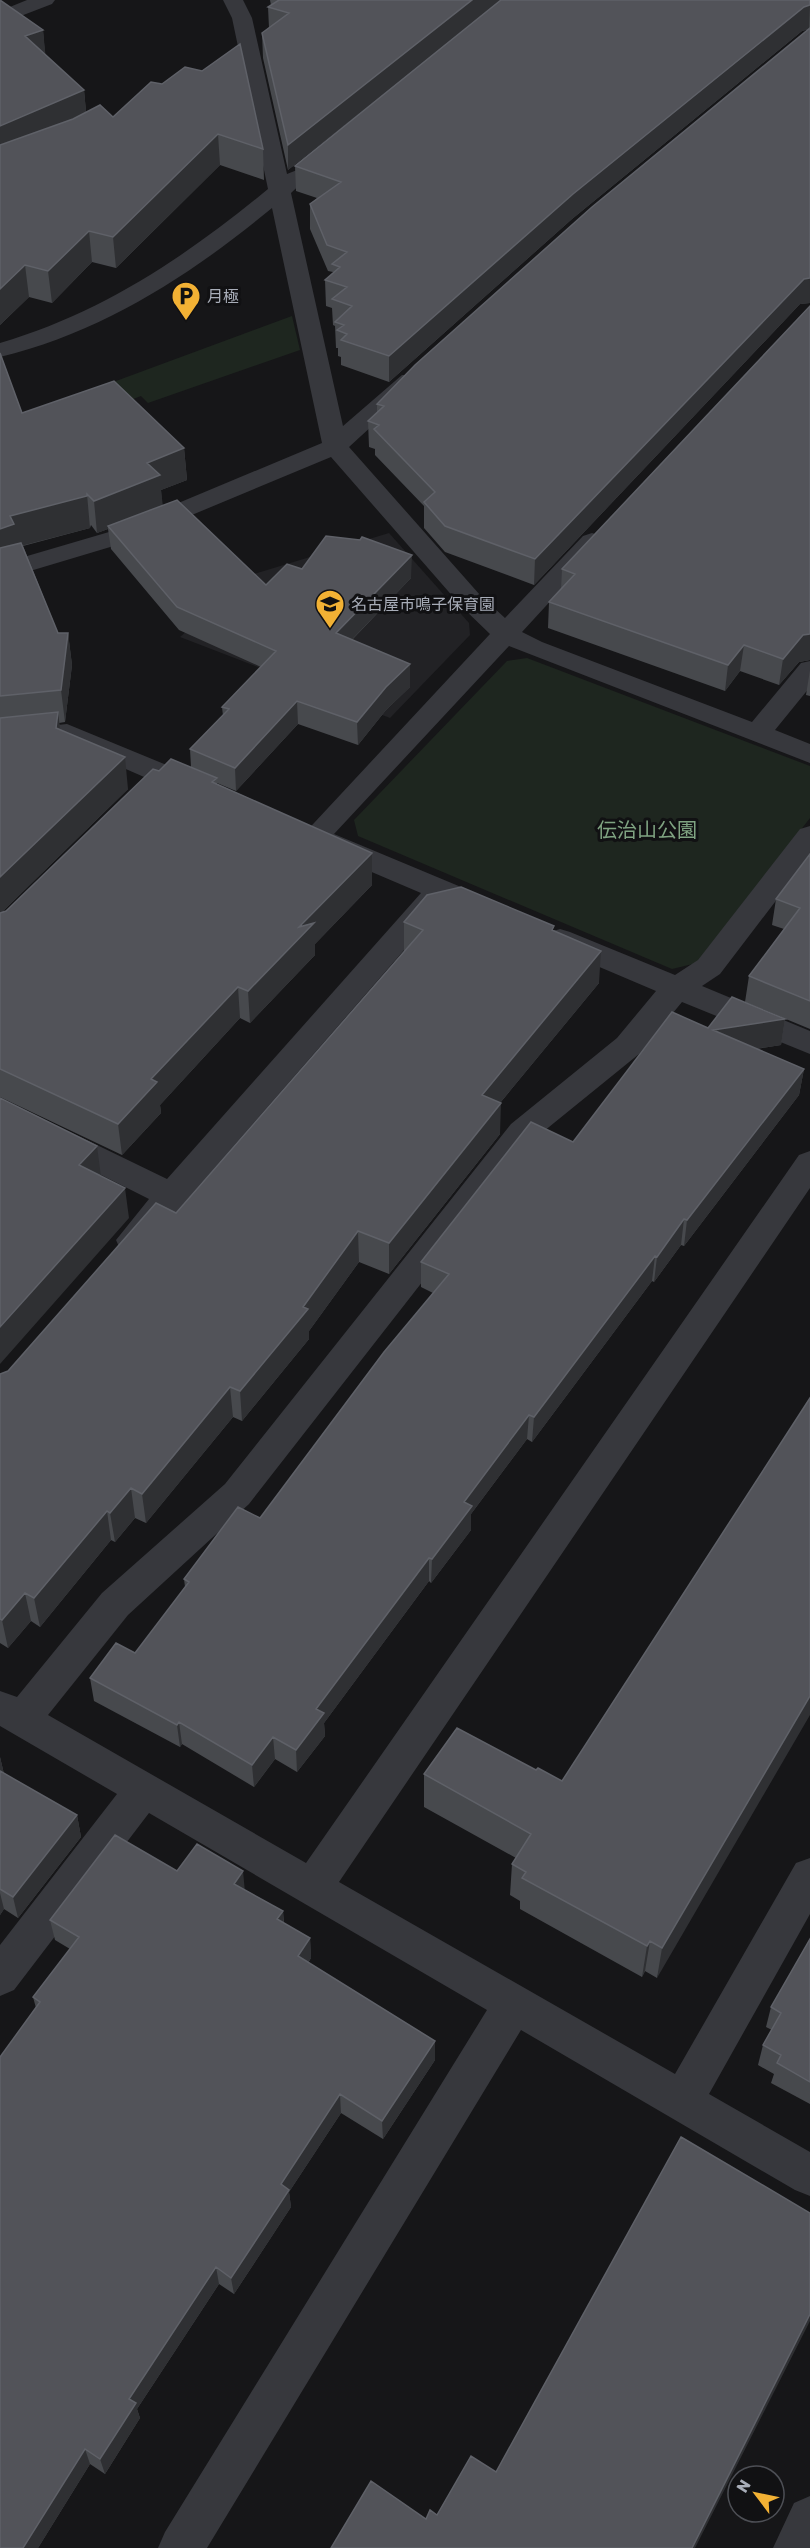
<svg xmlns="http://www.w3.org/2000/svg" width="810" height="2548" font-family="Rubik,'Noto Sans JP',sans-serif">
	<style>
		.built { fill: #222225 }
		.green { fill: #1e261f }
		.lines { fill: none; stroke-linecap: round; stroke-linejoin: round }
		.minor { fill: #37383d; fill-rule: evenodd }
		.wall { fill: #47494d; fill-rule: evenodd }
		.shaded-wall { fill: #2f3033 }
		.building { fill: #525359; stroke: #5f6168; stroke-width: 1.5 }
		.labels { text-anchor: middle; stroke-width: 6; stroke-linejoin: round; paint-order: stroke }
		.far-poi-label { font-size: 16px; fill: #a8adb8; stroke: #111113; text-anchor: start }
		.park-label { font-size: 20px; fill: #7fa381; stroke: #111113 }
	</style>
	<rect width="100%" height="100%" fill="#161618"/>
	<path class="built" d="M389 533 469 623 470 635 390 718 180 637 251 575Z"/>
	<path class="green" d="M292 316 300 350 148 403 141 396 57 428 43 408Z
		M527 658 810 766V818L697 963 672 969 358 836 354 820 507 661Z"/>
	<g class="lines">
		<path class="minor" d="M27 0H55L52 4 0 24V11Z
			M223 0H243L252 18 287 174 297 170 305 172 308 177 291 193 343 426 402 375H418L422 380 349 447 480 595 505 618 583 536 592 533 601 536 605 541 601 546 522 632 542 642 752 722 801 663 810 661V687L775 730 810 744V763L509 646 334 834 497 902 502 909 497 916 487 919 445 903 144 1249 132 1253 120 1249 116 1240 149 1199 0 1124V1098L167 1179 421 893 320 850 317 846 305 844 301 837 490 634 462 607 331 457 127 542 0 580V564L109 532 322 443 272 208C191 275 103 332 0 357V343C102 313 187 256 268 189L232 18Z
			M67 724 203 780 207 787 203 794 193 796 183 794 64 742 0 749V731Z
			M810 826V856L720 974 702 986 810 1031V1054L682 1002 639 1054 533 1140 249 1504 128 1615 48 1715 306 1863 799 1155 810 1151V1188L339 1882 675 2074 796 1863 810 1858V1914L709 2094 810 2152V2196L795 2190 521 2030 207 2548H158L165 2532 487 2010 149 1813 14 1990 0 1996V1945L117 1794 0 1726V1691L17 1697 102 1593 225 1484 511 1124 617 1038 656 991 550 946 545 939 550 932 560 929 570 932 675 975 698 960 800 829Z
			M810 2496V2548H773L794 2503Z"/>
	</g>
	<path class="wall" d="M270 0H810V303L800 304 534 585 445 552 424 528V506L375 455V449L369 447 368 421 377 413V404L809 29 802 31 572 219 389 382 341 365V357L338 356V348H336L335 326 333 325 332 308 326 306 325 280 333 274V272L328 271 310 229V204L317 198 296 191 295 166 406 76 288 170 263 58 262 33 269 28 268 7 271 5Z
		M43 30 45 55 84 90 86 112 113 117 151 82 263 149 264 180 220 165 116 268 92 262 52 303 29 297 0 325Z
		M810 306V660L799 662 779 685 740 671 725 691 548 628 549 602 561 590 562 569Z
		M0 353 22 413 184 448 187 480 161 490 162 506 266 585 302 569 411 578 352 640 410 664V687L386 710 358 745 298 724 236 791 217 783V784L372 853V885L315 944V955L250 1023 240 1018 160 1105 161 1113 122 1155 0 1097ZM91 525 97 533 108 529 111 549 179 630 261 667 222 707 223 716 190 749 191 767 6 911 2 912 128 789 60 730 59 723 65 722 72 665 68 633H58L23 546 90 528Z
		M810 670V696L806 695Z
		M810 854V1029L745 1002 749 976 784 929 772 925 776 899Z
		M404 922 554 931 599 983 500 1103V1134L389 1274 359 1262 309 1331V1339L242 1421 233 1417 146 1523 135 1518 115 1542 111 1540 40 1627 31 1621 8 1648 0 1643V1374L8 1371 176 1213 404 952Z
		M785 1019 781 1045 756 1049 804 1069 799 1095 684 1246 681 1245 654 1282 652 1281 532 1442 527 1439 471 1514V1530L431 1583 429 1581 324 1723 325 1736 297 1772 275 1759 254 1787 182 1744 180 1747 94 1701 90 1678 135 1653 185 1587 184 1579 260 1518 433 1293 421 1287V1262L573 1142 708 1028Z
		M810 1398 657 1978 645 1971 642 1977 520 1909V1901L510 1895 512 1864 516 1858 424 1807V1774L536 1770 562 1781Z
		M0 1757 4 1774 77 1815 81 1837 18 1918 4 1909 0 1915Z
		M177 1871 245 1890 283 1911 284 1923 310 1938 311 1958 308 1963 435 2041V2060L383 2139 341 2113 289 2192 291 2207 234 2294 219 2284 137 2409 140 2418 105 2474 90 2464 38 2548 36 2008 33 1997 70 1949 55 1940 50 1920Z
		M810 1939V2104L771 2083 774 2074 758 2065 763 2045 772 2030 766 2027 771 2007Z"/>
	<path class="shaded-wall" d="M472 0H502L288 170V145Z
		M810 5 809 29 802 31 572 219 389 382V356L573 194 804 7Z
		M43 30 46 60 25 36Z
		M84 90 87 121 0 159V126Z
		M218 134 220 165 116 268 113 237Z
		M89 231 92 262 52 303 48 271Z
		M25 265 29 297 0 325V289Z
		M810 278V303L800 304 534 585 535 559 804 279Z
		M184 448 187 480 161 490 163 507 108 526V529L97 533 94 501 147 463Z
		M87 494 90 528 17 547 0 562V529L10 516Z
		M412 555 411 578 336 656V633Z
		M68 633 72 665 65 722 61 690Z
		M810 634V660L799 662 779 685 783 659 803 635Z
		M744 645 740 671 725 691 728 665Z
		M410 664V687L386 710 358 745 357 722 386 687Z
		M297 701 298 724 236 791 235 768Z
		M58 712 62 744 56 728Z
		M125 757 128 789 0 914V877Z
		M372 853V885L315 944V955L250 1023 248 991 299 927Z
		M601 951 599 983 481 1126 482 1095Z
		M238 987 240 1018 160 1105 161 1113 122 1155 118 1124 151 1079Z
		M785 1019 781 1045 709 1056 713 1030Z
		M804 1069 799 1095 684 1246 687 1220Z
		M501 1103 500 1134 389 1274V1243Z
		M97 1146 101 1177 79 1165Z
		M125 1188 129 1218 0 1364V1327Z
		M684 1219 681 1245 654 1282 657 1257Z
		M358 1231 359 1262 309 1331V1339L242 1421 240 1391Z
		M655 1256 652 1281 532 1442 534 1417Z
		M230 1387 233 1417 146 1523 142 1494Z
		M529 1415 527 1439 471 1514V1530L431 1583 432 1559 464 1502Z
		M131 1488 135 1518 115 1542 110 1513Z
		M107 1511 111 1540 40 1627 34 1598Z
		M429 1558V1581L324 1723 325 1736 297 1772 296 1750 316 1709Z
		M25 1593 31 1621 8 1648 2 1620Z
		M810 1696V1715L657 1978 662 1948Z
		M179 1722 182 1744 180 1747 177 1725Z
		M273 1737 275 1759 254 1787 252 1765Z
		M0 1757 5 1778 0 1785Z
		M77 1815 81 1837 18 1918 13 1897Z
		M243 1871 245 1892 234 1884Z
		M0 1893 4 1909 0 1915Z
		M283 1911 284 1931 277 1919Z
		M310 1938 311 1958 299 1976 298 1956Z
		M650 1941 645 1971 642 1977 647 1946Z
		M435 2041V2060L383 2139 382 2121Z
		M340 2094 341 2113 289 2192 291 2207 234 2294 231 2278 281 2184Z
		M216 2267 219 2284 137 2409 140 2418 105 2474 100 2459 129 2399Z
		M810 2314V2321L695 2548H692Z
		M85 2449 90 2464 38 2548H23Z"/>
	<path class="building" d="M0 0 43 30 25 36 84 90 0 126Z
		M279 0H472L288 145 262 33 289 13 268 7Z
		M501 0H810V5L804 7 573 194 389 356 341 340 347 334 337 330 344 325 335 322 352 306 332 299 347 287 325 280 340 267 332 264 347 252 327 245 310 204 341 182 295 166Z
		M810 28V278L804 279 535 559 445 526 424 502 435 492 374 429 379 425 368 421 384 406 377 404 415 365 592 207Z
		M240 44 263 149 218 134 113 237 89 231 48 271 25 265 0 289V145L73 119 100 105 113 117 151 82 162 84 185 67 202 71Z
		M810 306V634L803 635 783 659 744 645 728 665 549 602 575 574 562 569Z
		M0 353 22 413 114 381 184 448 147 463 160 475 94 501 87 494V496L10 516 14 524 0 529Z
		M177 500 266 585 287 564 302 569 326 536 360 540 362 537 412 555 336 633 410 664 386 687 357 722 297 701 235 768 190 749 229 709 222 707 276 651 177 607 108 526Z
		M21 543 58 633H68L61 690 0 696V548Z
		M58 712 56 728 125 757 0 877V718Z
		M171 759 217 778 212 782 372 853 299 927 314 923 248 991 238 987 151 1079 157 1082 118 1124 0 1069V913L6 911 153 769 159 771Z
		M810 854V1001L749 976 800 908 776 899Z
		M461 887 554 926 552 930 601 951 482 1095 501 1103 389 1243 358 1231 303 1307 308 1309 240 1391 230 1387 142 1494 131 1488 110 1513 107 1511 34 1598 25 1593 2 1620 0 1619V1374L8 1371 156 1203 176 1213 423 930 404 922 427 895Z
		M732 997 785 1019 713 1030 804 1069 687 1220 684 1219 657 1257 655 1256 534 1417 529 1415 464 1502 472 1506 432 1559 429 1558 316 1709 324 1713 296 1750 273 1737 252 1765 179 1722 177 1725 90 1678 116 1643 135 1653 189 1582 184 1579 238 1507 260 1518 384 1352 449 1274 421 1262 531 1122 573 1142 672 1012 708 1028Z
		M0 1098 97 1146 79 1165 125 1188 0 1327Z
		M810 1398V1696L662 1948 650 1941 647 1946 522 1878 526 1872 512 1864 531 1834 424 1774 457 1728 536 1770 538 1768 562 1781Z
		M0 1771 77 1815 13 1897 0 1889Z
		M115 1835 177 1871 197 1844 243 1871 234 1884 283 1911 277 1919 310 1938 298 1956 435 2041 382 2121 340 2094 281 2184 289 2190 231 2278 216 2267 129 2399 136 2403 100 2459 85 2449 23 2548H0V2057L40 2002 33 1997 79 1937 50 1920Z
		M810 1939V2082L777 2063 781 2055 763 2045 781 2013 771 2007Z
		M681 2137 810 2213V2314L692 2548H331L371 2481 426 2519 430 2510 437 2515 471 2456 496 2472Z"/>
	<defs>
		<g id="parking-pin" transform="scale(1.5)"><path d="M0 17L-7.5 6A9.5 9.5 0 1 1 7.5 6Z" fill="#f2b134" stroke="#111113"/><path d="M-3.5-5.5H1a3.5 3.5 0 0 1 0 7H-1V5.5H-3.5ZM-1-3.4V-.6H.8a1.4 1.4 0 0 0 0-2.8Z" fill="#111"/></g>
		<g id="school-pin" transform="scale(1.5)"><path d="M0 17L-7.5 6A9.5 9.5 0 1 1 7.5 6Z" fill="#f2b134" stroke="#111113"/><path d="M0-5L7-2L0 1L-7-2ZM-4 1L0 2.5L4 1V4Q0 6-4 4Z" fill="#111"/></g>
	</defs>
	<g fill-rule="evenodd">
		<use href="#parking-pin" x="186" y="296"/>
		<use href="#school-pin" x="330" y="604"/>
	</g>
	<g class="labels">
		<g class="far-poi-label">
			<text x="207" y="302">月極</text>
			<text x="351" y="610">名古屋市鳴子保育園</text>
		</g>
		<g class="park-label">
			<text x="647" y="837">伝治山公園</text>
		</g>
	</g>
	<g transform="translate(756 2494) rotate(302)"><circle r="28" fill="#111113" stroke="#4d4f55" stroke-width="1.5"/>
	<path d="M0-4.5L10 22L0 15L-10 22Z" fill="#f2b134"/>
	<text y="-9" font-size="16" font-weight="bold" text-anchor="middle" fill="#a8adb8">N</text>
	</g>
</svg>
